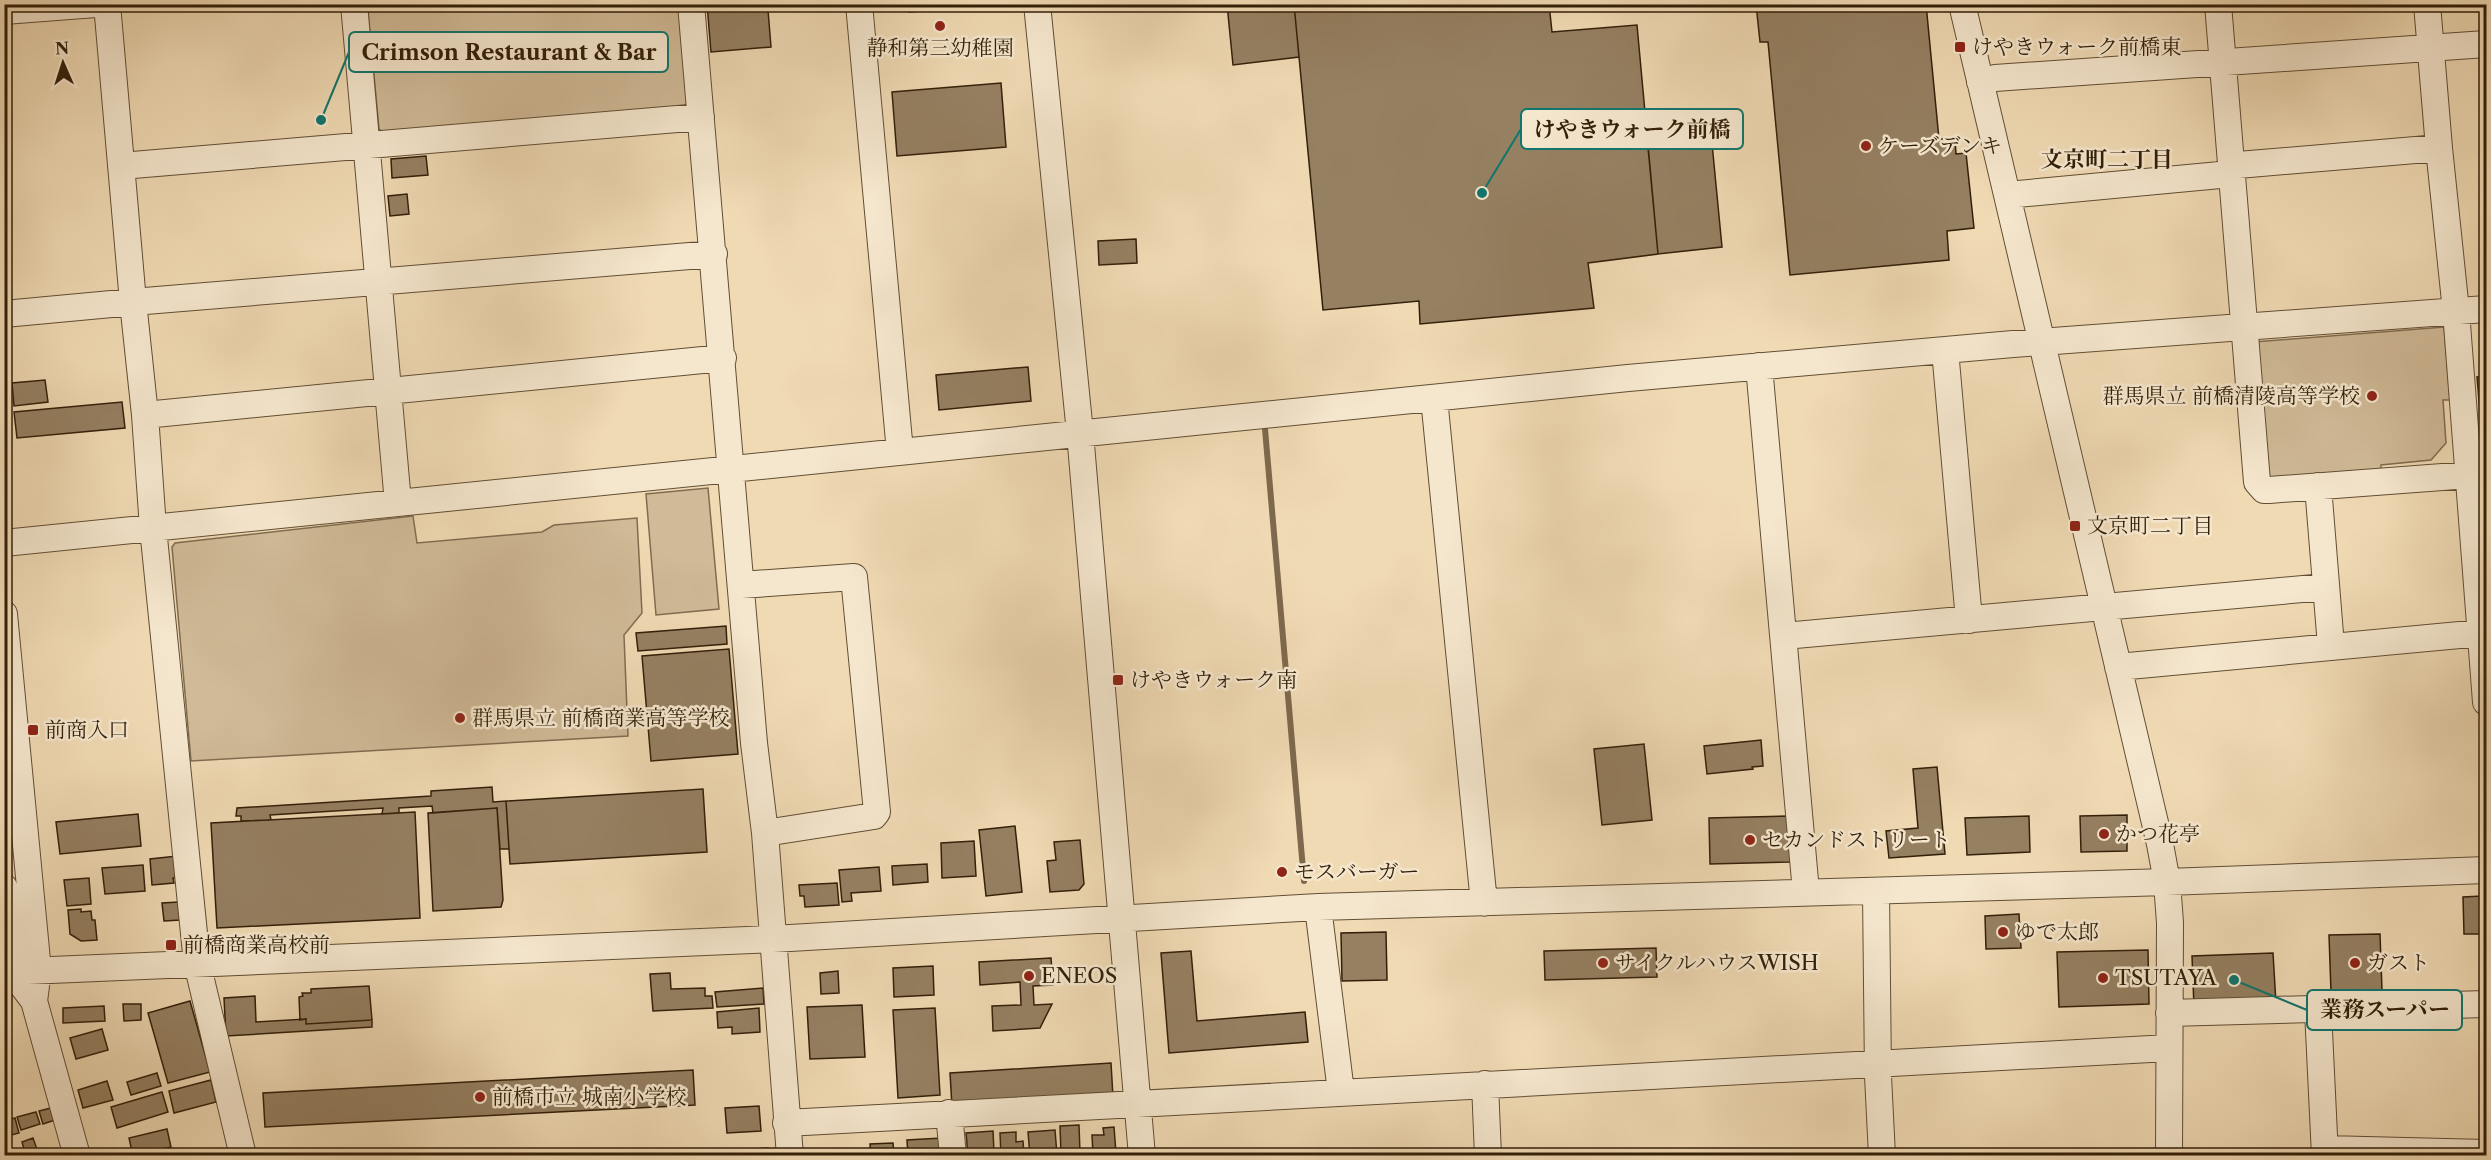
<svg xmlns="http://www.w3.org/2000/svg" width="2491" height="1160" font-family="'Libre Caslon Text','Noto Serif JP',serif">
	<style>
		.green { fill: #d0ba97; stroke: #816c50; stroke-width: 1.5 }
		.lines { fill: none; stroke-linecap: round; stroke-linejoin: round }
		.stream { stroke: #7d694d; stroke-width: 6 }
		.building { fill: #958062; stroke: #321f09; stroke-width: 1.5 }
		.minor-casing { stroke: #624e34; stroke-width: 28 }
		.minor { stroke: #f5e7ce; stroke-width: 26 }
		.poi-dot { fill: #8f2418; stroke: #f5e7ce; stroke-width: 2 }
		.labels { text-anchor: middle; stroke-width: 5; stroke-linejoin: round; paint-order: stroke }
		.poi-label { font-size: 21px; fill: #321f09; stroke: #f5e7ce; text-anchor: start }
		.neighbourhood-label { font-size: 22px; font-weight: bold; fill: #321f09; stroke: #f5e7ce }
		.leader { fill: none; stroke: #0f766e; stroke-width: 2 }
		.callout-dot { fill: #0f766e; stroke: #f5e7ce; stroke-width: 2 }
		.callout { fill: #f5e7ce; stroke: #0f766e; stroke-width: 2 }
		.callout-label { font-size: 22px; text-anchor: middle; font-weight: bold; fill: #321f09 }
	</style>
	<rect width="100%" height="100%" fill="#f0dab4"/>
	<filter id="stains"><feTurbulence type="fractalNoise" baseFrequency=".00333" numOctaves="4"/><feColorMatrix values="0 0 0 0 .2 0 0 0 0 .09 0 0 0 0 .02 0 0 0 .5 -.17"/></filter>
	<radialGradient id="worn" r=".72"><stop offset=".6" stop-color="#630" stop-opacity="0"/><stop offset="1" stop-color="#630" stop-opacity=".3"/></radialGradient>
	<path class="green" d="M373 4 680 5 689 101 681 110 386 134 379 129 368 11Z
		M2444 327 2450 400H2443L2446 443 2431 460 2381 465V472L2274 480 2266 474 2254 342Z
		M708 488 719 609 656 615 646 494Z
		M413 516 417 543 542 532 554 525 637 518 642 613 624 635 628 736 191 761 172 547 175 543Z"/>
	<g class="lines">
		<path class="stream" d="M1265 429 1304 881"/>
	</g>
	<path class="building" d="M707 4H773L774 10H768L771 47 711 52Z
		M908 4H995V6L909 12Z
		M1227 4H1294L1299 57 1233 65Z
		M1294 4H1549L1552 32 1637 25 1658 254 1588 263 1594 308 1420 324 1419 301 1323 310Z
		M1756 4H1926L1939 139 1955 138 1956 154 1966 153 1974 228 1947 231 1949 260 1790 275 1768 42H1760Z
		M1001 83 1006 147 897 156 892 92Z
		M1711 133 1722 247 1658 254 1647 137Z
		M426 156 428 175 392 178 391 159Z
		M407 194 409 214 390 216 388 196Z
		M1136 239 1137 263 1099 265 1098 241Z
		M1028 367 1031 401 939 410 936 375Z
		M2486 376V482L2477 377Z
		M45 380 48 402 14 406 12 383Z
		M122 402 125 428 17 438 14 412Z
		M726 626 727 644 638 651 636 633Z
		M729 649 738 754 651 761 642 656Z
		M1761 740 1763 766 1752 767 1753 769 1707 774 1704 746Z
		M1644 744 1652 820 1602 825 1594 749Z
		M1937 767 1945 854 1889 858 1886 831 1918 828 1913 769Z
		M492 787 493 802 506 801 509 849H500L497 808 433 813 432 806 399 808V813L382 814 383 808 270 815 271 820 241 821V816H236L237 808 431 796V791Z
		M703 789 707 852 510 864 506 801Z
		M497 808 503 900 501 907 433 911 428 813Z
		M415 812 420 918 217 928 211 823Z
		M138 814 141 846 60 854 56 822Z
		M2127 815V851L2081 852 2080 816Z
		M1789 816 1790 862 1710 864 1709 818Z
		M2029 816 2030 852 1967 855 1965 818Z
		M1015 826 1022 892 986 896 979 830Z
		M1080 840 1084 884 1079 890 1050 892 1047 861 1056 860 1054 842Z
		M974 841 976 876 942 878 941 843Z
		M177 856 178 877 173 878 174 883 152 885 150 859Z
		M927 864 928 882 893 885 892 866Z
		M143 865 145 891 105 894 102 868Z
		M879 867 881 891 851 893 852 901 842 902 839 870Z
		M89 878 91 904 67 906 64 880Z
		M837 883 839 905 805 907 804 896H800L799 885Z
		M2482 896 2483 934H2464L2463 897Z
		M179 902 180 920 164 921 162 903Z
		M81 909V912L91 911 92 920H95L97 940 81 941 70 934 68 910Z
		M2019 914 2021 948 1986 949 1985 916Z
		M1386 932 1387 980 1342 981 1341 933Z
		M2380 934 2382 990 2331 992 2329 935Z
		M1656 948 1657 977 1545 980 1544 951Z
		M2148 950 2149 1004 2059 1007 2057 952Z
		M1191 951 1197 1021 1305 1012 1308 1042 1169 1053 1161 953Z
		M2273 953 2276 1004 2194 1007 2192 956Z
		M1051 958 1053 985 1033 986 1034 1005 1052 1004 1040 1028 993 1031 992 1006 1021 1005 1020 982 980 985 979 962Z
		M933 966 934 995 894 997 893 968Z
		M838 971 839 993 821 994 820 973Z
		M670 973 671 989 705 988V996H712L713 1008 653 1011 650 974Z
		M369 986 372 1020 306 1024V1019L300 1020 299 997 303 996 302 993H311V989Z
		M763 988 764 1004 717 1007 715 992Z
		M255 996 256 1022 306 1019V1024L372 1020V1027L226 1036 224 998Z
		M190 1001 210 1072 168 1083 148 1013Z
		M123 1004H141V1020L124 1021Z
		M862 1005 865 1057 810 1059 807 1007Z
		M104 1006 105 1021 63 1023V1008Z
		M759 1008 760 1032 732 1034V1027L718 1028 717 1012Z
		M935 1008 940 1095 898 1098 893 1010Z
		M102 1029 108 1050 76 1059 70 1038Z
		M1111 1063 1113 1097 952 1107 950 1073Z
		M693 1070 695 1105 265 1127 263 1093Z
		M157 1073 161 1086 131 1095 127 1082Z
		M211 1080 216 1102 174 1113 169 1091Z
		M107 1081 113 1100 83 1108 78 1090Z
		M162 1092 168 1112 117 1128 111 1107Z
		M759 1106 761 1131 727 1133 725 1108Z
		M51 1108 55 1120 43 1124 39 1111Z
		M36 1112 40 1124 21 1130 17 1117Z
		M15 1118 19 1133 7 1136 4 1121Z
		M1079 1125 1080 1153 1061 1154 1060 1126Z
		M1114 1127 1116 1153 1093 1154 1092 1135H1104L1103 1128Z
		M167 1129 171 1147 133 1156 129 1138Z
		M1055 1130 1057 1155 1030 1156 1028 1132Z
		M993 1131 994 1152 968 1154 966 1133Z
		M1016 1132V1142L1023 1141 1024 1156H1001L1000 1133Z
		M33 1138 39 1155 26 1156 22 1142Z
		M942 1138 943 1156H908L907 1140Z
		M893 1143 894 1156H871L870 1144Z
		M768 1148V1156H730V1151Z
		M384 1153V1156H321Z"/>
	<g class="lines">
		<g class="minor-casing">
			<path id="minor" d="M107 4 133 302 145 415 153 528 197 963 243 1156
				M354 4 398 503
				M691 4 754 743 765 833 790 1156
				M859 4 900 452
				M1037 4 1080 433 1142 1156
				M1962 4 2160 844 2167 882 2170 923 2169 1156
				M2218 4 2257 482 2264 490H2269L2469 475
				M2427 4 2439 148 2456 311 2486 702
				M4 11 96 4
				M1980 82 1995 78 2486 44
				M121 166 701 117
				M2007 195 2220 175 2238 165 2439 148
				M4 314 133 302 714 254
				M1945 350 1969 620
				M1759 366 1806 892
				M1434 398 1484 903
				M145 415 723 358
				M2318 486 2331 646
				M4 543 1628 378 2013 344 2486 309
				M741 585 854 577 877 812 874 816 765 833
				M4 614 38 971 34 1001
				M1784 636 2325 587
				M2118 667 2481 633
				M4 887 12 972 34 1001 77 1156
				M1876 891 1878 1076 1882 1156
				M1318 907 1341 1092
				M4 972 773 939 1318 907 2167 882 2486 870
				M2318 1010 2325 1156
				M2169 1013 2486 1004
				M1485 1084 1488 1156
				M949 1113 953 1156
				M786 1123 2169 1048
				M2325 1149 2486 1153"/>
		</g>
		<use href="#minor" class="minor"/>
	</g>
	<g class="poi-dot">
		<circle cx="940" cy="26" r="6"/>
		<rect x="1954" y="41" width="12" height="12" rx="3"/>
		<circle cx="1866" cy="146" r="6"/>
		<circle cx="2372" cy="396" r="6"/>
		<rect x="2069" y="520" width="12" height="12" rx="3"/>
		<rect x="1112" y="674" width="12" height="12" rx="3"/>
		<circle cx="460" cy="718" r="6"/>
		<rect x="27" y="724" width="12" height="12" rx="3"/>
		<circle cx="2104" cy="834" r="6"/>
		<circle cx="1750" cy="840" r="6"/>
		<circle cx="1282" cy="872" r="6"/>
		<circle cx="2003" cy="932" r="6"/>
		<rect x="165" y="939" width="12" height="12" rx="3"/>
		<circle cx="1603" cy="963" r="6"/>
		<circle cx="2355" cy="963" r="6"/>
		<circle cx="1029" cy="976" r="6"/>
		<circle cx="2103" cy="978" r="6"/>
		<circle cx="480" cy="1097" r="6"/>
	</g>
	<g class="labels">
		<g class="poi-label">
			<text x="1972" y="54">けやきウォーク前橋東</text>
			<text x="940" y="55" text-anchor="middle">静和第三幼稚園</text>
			<text x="1878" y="153">ケーズデンキ</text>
			<text x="2360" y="403" text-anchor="end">群馬県立 前橋清陵高等学校</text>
			<text x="2087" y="533">文京町二丁目</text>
			<text x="1130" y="687">けやきウォーク南</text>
			<text x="472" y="725">群馬県立 前橋商業高等学校</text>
			<text x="45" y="737">前商入口</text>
			<text x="2116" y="841">かつ花亭</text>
			<text x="1762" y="847">セカンドストリート</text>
			<text x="1294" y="879">モスバーガー</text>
			<text x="2015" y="939">ゆで太郎</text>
			<text x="183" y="952">前橋商業高校前</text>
			<text x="1615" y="970">サイクルハウスWISH</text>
			<text x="2367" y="970">ガスト</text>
			<text x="1041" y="983">ENEOS</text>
			<text x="2115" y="985">TSUTAYA</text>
			<text x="492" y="1104">前橋市立 城南小学校</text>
		</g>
		<g class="neighbourhood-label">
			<text x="2107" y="167">文京町二丁目</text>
		</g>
	</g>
	<path class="leader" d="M321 120L349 52M1482 193L1521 129M2234 980L2307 1010"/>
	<g class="callout-dot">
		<circle cx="321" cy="120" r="6"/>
		<circle cx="1482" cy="193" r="6"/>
		<circle cx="2234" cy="980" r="6"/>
	</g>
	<g class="callout">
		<rect x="349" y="32" width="319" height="40" rx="6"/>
		<rect x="1521" y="109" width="222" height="40" rx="6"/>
		<rect x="2307" y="990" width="155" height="40" rx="6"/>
	</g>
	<g class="callout-label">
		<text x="509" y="60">Crimson Restaurant &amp; Bar</text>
		<text x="1632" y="137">けやきウォーク前橋</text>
		<text x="2385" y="1017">業務スーパー</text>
	</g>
	<rect width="2491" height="1160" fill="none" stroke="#f0dab4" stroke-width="24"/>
	<rect x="6" y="6" width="2479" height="1148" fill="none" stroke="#321f09" stroke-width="3"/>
	<rect x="12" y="12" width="2467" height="1136" fill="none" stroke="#321f09" stroke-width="1.5"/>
	<g transform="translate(63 63) rotate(357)" stroke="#f5e7ce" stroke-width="4.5" paint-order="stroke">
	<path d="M0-4.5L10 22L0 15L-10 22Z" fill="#321f09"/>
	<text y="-9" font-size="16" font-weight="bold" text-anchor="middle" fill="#321f09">N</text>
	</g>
	<rect width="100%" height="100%" filter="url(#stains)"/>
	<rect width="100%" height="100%" fill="url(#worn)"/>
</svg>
